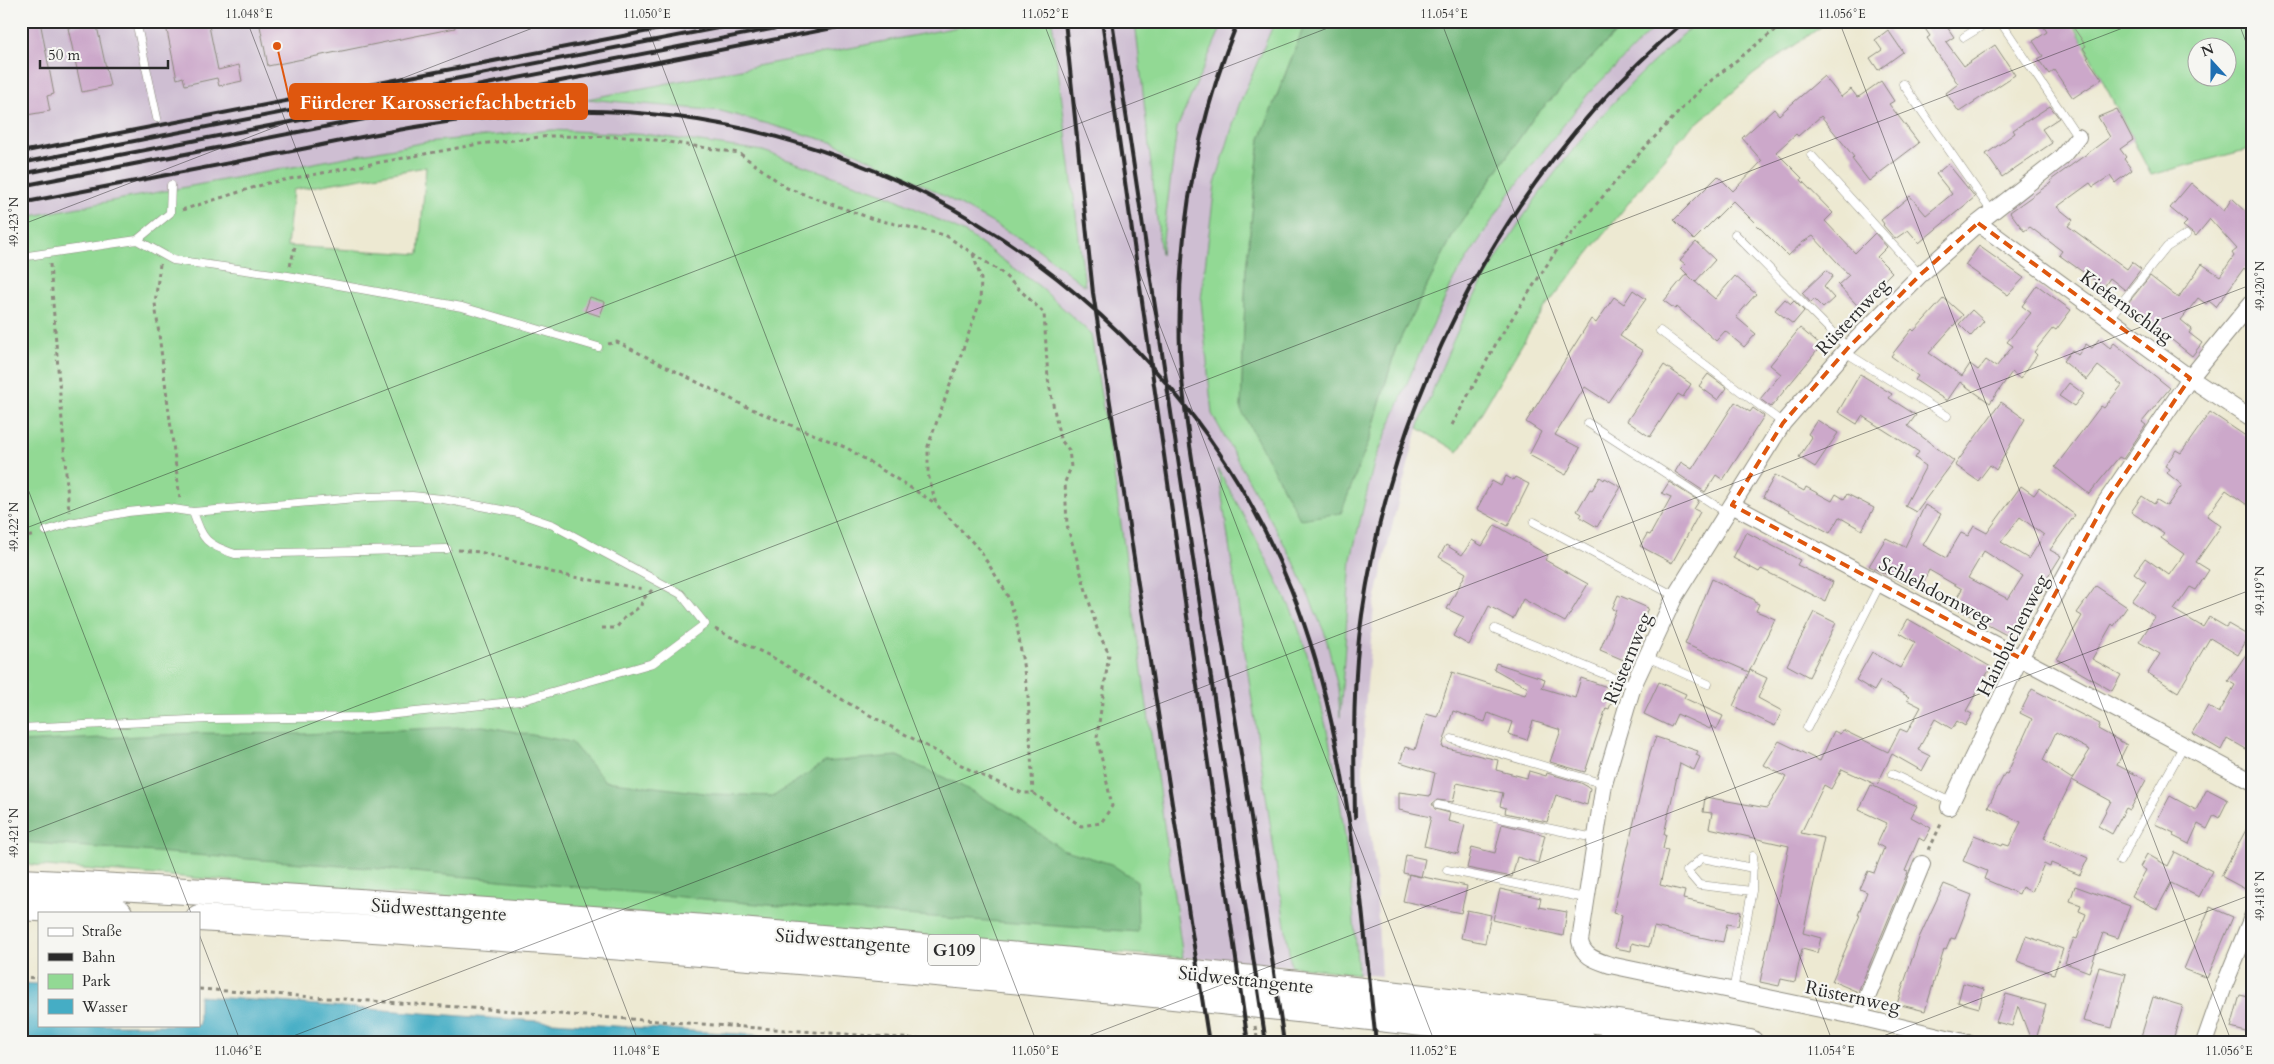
<svg xmlns="http://www.w3.org/2000/svg" width="2274" height="1064" font-family="Cardo,serif">
	<style>
		.industrial { fill: #cebed2 }
		.green { fill: #92d994; stroke: #5e8260; fill-rule: evenodd }
		.forest { fill: #75b97e; stroke: #507254 }
		.water { fill: #45adc5; stroke: #386c78 }
		.building { fill: #cca8ca; fill-rule: evenodd }
		.lines { fill: none; stroke-linecap: round; stroke-linejoin: round }
		.service-casing { stroke: #8c8a7e; stroke-width: 9 }
		.minor-casing { stroke: #8c8a7e; stroke-width: 18 }
		.trunk-casing { stroke: #8c8a7e; stroke-width: 28 }
		.path { stroke: #8c8a7e; stroke-width: 3; stroke-dasharray: 4 4; stroke-linecap: butt }
		.service { stroke: #fff; stroke-width: 8 }
		.minor { stroke: #fff; stroke-width: 16 }
		.trunk { stroke: #fff; stroke-width: 26 }
		.rail { stroke: #2b2b2b; stroke-width: 4 }
		.marked { fill: none; stroke: #df570e; stroke-width: 4; stroke-dasharray: 10 6; stroke-linejoin: round }
		.ticks { fill: none; stroke: #2b2b2b; stroke-width: 1; stroke-opacity: 0.45 }
		.labels { text-anchor: middle; stroke-width: 4.5; stroke-linejoin: round; paint-order: stroke }
		.shield { fill: #f6f6f2; stroke: #686867; stroke-width: 1 }
		.shield-label { font-size: 18px; font-weight: bold; fill: #2b2b2b }
		.street-label { font-size: 19px; fill: #2b2b2b; stroke: #f6f6f2 }
		.leader { fill: none; stroke: #df570e; stroke-width: 2 }
		.callout-dot { fill: #df570e; stroke: #f6f6f2; stroke-width: 2 }
		.callout { fill: #df570e; stroke: #df570e; stroke-width: 2 }
		.callout-label { font-size: 20px; text-anchor: middle; font-weight: bold; fill: #fff }
		.neatline { fill: none; stroke: #2b2b2b; stroke-width: 2 }
		.ticks-label { font-size: 12px; text-anchor: middle; fill: #2b2b2b }
	</style>
	<rect width="100%" height="100%" fill="#f6f6f2"/>
	<filter id="ink" filterUnits="userSpaceOnUse"><feTurbulence type="fractalNoise" baseFrequency=".02" numOctaves="2"/><feDisplacementMap in="SourceGraphic" scale="10" xChannelSelector="R" yChannelSelector="G"/><feConvolveMatrix kernelMatrix="1 2 1 2 8 2 1 2 1" color-interpolation-filters="sRGB"/></filter>
	<filter id="wash" filterUnits="userSpaceOnUse"><feTurbulence type="fractalNoise" baseFrequency=".0096" numOctaves="4" result="noise"/><feDisplacementMap in="SourceGraphic" scale="20" xChannelSelector="R" yChannelSelector="G"/><feGaussianBlur stdDeviation="1.12" result="paint"/><feColorMatrix in="noise" values="0 0 0 0 0 0 0 0 0 0 0 0 0 0 0 0 0 1.4 0 .05"/><feComposite in="paint" operator="in"/></filter>
	<g filter="url(#wash)">
		<rect width="100%" height="100%" fill="#ede9d2"/>
		<path class="industrial" d="M21 21H989L590 99 721 111 835 143 924 185 1034 246 1085 285 1052 21H1135L1161 253 1177 128 1224 21H1275L1239 105 1215 184 1201 300 1212 414 1294 562 1325 634 1338 688 1340 712 1351 560 1374 463 1418 357 1454 279 1508 196 1588 94 1660 21H1699L1627 88 1578 142 1476 293 1446 358 1418 428 1395 514 1374 606 1365 707 1363 773 1375 867 1381 976 1358 974 1351 882 1339 799 1317 689 1295 619 1258 541 1219 471 1291 966 1183 958 1114 475 1091 334 1039 286 967 234 892 197 763 151 651 135 552 130 426 142 21 218Z"/>
		<path class="green" d="M989 21H1052L1085 286 1034 246 924 185 835 143 721 111 587 99Z
			M1135 21H1224L1177 128 1161 255Z
			M1275 21H1306L1260 139 1246 270 1241 410 1370 438 1396 347 1454 233 1534 117 1627 21H1660L1588 94 1508 196 1454 279 1418 357 1374 463 1351 559 1340 717 1338 688 1325 634 1294 562 1212 414 1201 300 1215 184 1239 105Z
			M1699 21H1829L1754 74 1682 136 1540 314 1458 452 1418 428C1436 383 1453 335 1477 292 1534 190 1609 96 1699 21Z
			M2072 21H2253V148L2151 175ZM2196 48H2226V78H2196Z
			M552 130 651 135 763 151 892 197 967 234 1039 286 1091 334 1114 475 1183 958 21 864V218L426 142ZM426 167 419 254 287 246 293 190Z
			M1218 469C1239 507 1260 544 1278 583 1284 595 1291 608 1296 621 1336 732 1350 857 1358 974L1291 966Z"/>
		<path class="forest" d="M1306 21H1627L1534 117 1454 233 1396 347 1370 438 1341 513 1300 519 1241 410 1246 270 1260 139Z
			M483 726 571 742 605 781 713 794 774 796 825 762 897 756 958 784 1009 812 1062 849 1111 864 1137 881 1138 932 768 905 382 869 21 842V742L201 733 304 734Z"/>
		<path class="water" d="M21 983 39 984V1025H199V996L475 1017 878 1043H21Z"/>
		<g id="blocks">
			<path class="building" d="M40 21 54 94 47 96 50 111 21 116V24Z
				M165 21H208L218 70 239 65 242 81 219 86 217 78 185 85 183 77 177 79Z
				M259 21H327V24L340 21H454L455 28 268 66Z
				M1920 21H1943L1954 37 1946 42 1964 66 1995 45 2015 75 1959 112 1946 93 1958 84 1927 38 1930 36Z
				M2040 21H2069L2086 46 2083 48 2089 57 2087 58 2102 79 2073 98 2054 70 2049 74 2038 59 2043 56 2033 41 2047 32Z
				M96 22 110 86 82 92 68 28Z
				M1888 30 1903 52 1878 70 1870 58 1882 50 1875 40Z
				M1824 76 1841 97 1851 89 1857 97 1860 96 1881 81 1894 101 1889 104 1919 143 1869 181 1852 159 1854 157 1821 116 1798 136 1796 134 1776 152 1802 178 1801 180 1833 213 1825 221 1855 253 1875 233 1887 247 1877 257 1892 272 1858 306 1838 285 1849 275 1813 236 1803 242 1788 256 1733 201 1694 240 1674 220 1718 176 1733 191 1762 161 1742 138 1774 109 1779 115Z
				M2050 106 2059 118 2042 129 2052 143 2002 177 1986 154 2015 133 2013 130Z
				M2117 109 2133 140 2120 149 2126 157 2124 159 2132 170 2115 183 2110 176 2093 187 2090 183 2057 207 2073 220 2068 226 2127 269 2132 262 2141 269 2125 290 2110 278 2104 287 2059 255 2062 251 2030 227 2024 231 2010 212 2052 182 2051 180 2110 137 2098 117Z
				M1948 164 1975 197 1919 243 1908 230 1895 239 1883 225 1884 224 1881 220 1910 196 1926 215 1952 194 1936 174Z
				M2191 183 2224 211 2232 198 2253 218V279L2244 268 2216 307 2209 301 2206 304 2198 298 2181 320 2192 329 2189 333 2202 343 2192 356 2127 304 2150 276 2178 298 2202 264 2220 276 2234 256 2232 253 2237 249 2210 219 2196 236 2183 226 2187 222 2170 208Z
				M1696 242 1715 260 1695 282 1681 268 1685 264 1680 260Z
				M1979 246 2024 278 2008 295 1965 265Z
				M1826 270 1833 276 1824 287 1834 298 1823 308 1814 299 1811 303 1802 293Z
				M1686 274 1715 299 1735 276 1756 294 1736 317 1756 334 1744 347 1725 331 1716 341 1677 307 1675 309 1664 301Z
				M2037 285 2071 310 2056 330 2053 328 2034 352 2037 355 2020 379 2012 372 1990 403 1960 382 1947 401 1915 380 1918 376 1891 356 1912 329 1914 331 1944 298 1963 315 1929 353 1962 376 1970 364 1978 370 1986 360 1996 367 2013 346 2007 342 2031 313 2022 306Z
				M1633 290 1646 299 1620 336 1643 351 1608 402 1585 387 1555 435 1580 448 1566 475 1529 455 1541 432 1526 422 1591 319 1596 323 1614 297 1624 304Z
				M590 297 605 302 600 316 585 311Z
				M1785 299 1791 304 1794 301 1804 311 1793 324 1775 310Z
				M1972 310 1984 321 1971 336 1959 324Z
				M1800 328 1821 346 1771 407 1760 399 1781 374 1770 365Z
				M2099 339 2110 348 2114 343 2170 388 2142 422 2146 425 2123 459 2119 457 2089 494 2055 467 2101 406 2104 408 2122 385 2098 366 2087 380 2063 361 2072 350 2078 355 2086 344 2092 348Z
				M1664 365 1691 384 1683 397 1678 394 1650 437 1627 421Z
				M1708 374 1727 388 1718 400 1699 386Z
				M1860 374 1892 394 1889 398 1916 415 1908 426 1954 461 1916 512 1905 506 1926 466 1915 458 1919 452 1862 416 1857 424 1838 412Z
				M2069 383 2084 394 2074 406 2059 396Z
				M1735 402 1750 412 1753 408 1764 416 1723 480 1716 475 1705 492 1675 472 1681 462 1692 469Z
				M2001 402 2025 419 1996 470 1990 465 1978 481 1955 465Z
				M2210 412 2253 441V509L2226 490 2207 516 2221 526 2196 562 2209 570 2196 590 2190 587 2174 610 2203 627 2209 617 2226 627 2228 624 2249 636 2238 655 2210 638 2178 692 2148 673 2160 654 2139 642 2155 617 2132 601 2146 582 2134 573 2145 558 2169 575 2184 554 2161 538 2164 534 2131 512 2142 496 2154 504 2157 500 2167 506 2182 485 2167 473 2170 469 2165 466 2176 450 2181 453Z
				M1817 420 1838 433 1815 467 1799 457 1812 437 1808 434Z
				M1775 475 1804 491 1806 487 1832 501 1836 494 1844 499 1847 494 1874 508 1862 530 1839 517 1830 533 1763 497Z
				M1506 476 1513 480 1515 477 1529 484 1508 526 1477 509 1492 481 1501 486Z
				M1600 477 1604 480 1605 478 1621 487 1597 527 1580 517 1582 514 1577 511 1590 489 1592 490Z
				M1669 482 1699 501 1694 509 1700 512 1672 563 1640 546 1647 534 1650 535 1671 497 1662 493Z
				M2021 486 2034 495 2039 488 2075 515 2050 550 2061 556 2028 609 2030 610 2014 639 1952 606 1962 589 1929 570 1919 590 1869 566 1886 538 1905 547 1925 505 1941 514 1923 545 1946 558 1961 533 1968 536 1974 526 1987 533ZM2020 517 2044 535 2029 559 2001 542ZM1984 551 2023 576 2008 599 1968 578Z
				M1495 525 1548 555 1545 560 1588 584 1565 622 1523 599 1513 619 1489 606 1469 645 1453 636 1464 617 1447 609 1466 573 1439 557 1446 545 1462 555 1472 540 1482 546Z
				M1746 532 1800 560 1797 565 1833 582 1825 601 1761 569 1759 572 1733 558Z
				M1712 579 1755 600 1754 602 1759 604 1756 611 1775 619 1749 672 1685 644Z
				M2096 586 2127 607 2114 626 2112 624 2092 659 2121 675 2112 691 2057 659 2082 616 2077 613Z
				M1618 595 1648 608 1626 661 1600 650 1616 610 1612 609Z
				M1814 612 1836 623 1809 677 1787 665Z
				M1908 619 1991 667 1966 711 1972 714 1965 726 1957 721 1952 729 1935 719 1918 750 1930 756 1922 771 1892 754 1877 785 1842 769 1831 789 1824 785 1801 833 1824 838 1803 933 1821 938 1817 953 1802 949 1795 982 1781 979 1779 986 1760 982 1789 846 1709 828 1712 813 1703 812 1705 797 1767 808 1786 777 1764 765 1779 741 1820 761 1834 731 1840 734 1843 730 1888 752 1900 729 1907 732 1921 707 1907 700 1909 697 1880 681 1874 691 1856 680 1872 652 1900 668 1915 642 1900 633Z
				M2253 644V753L2227 738 2221 750 2192 733 2208 706 2219 713 2235 685 2228 681Z
				M1496 663 1545 679 1542 688 1575 698 1581 678 1613 689 1611 694 1614 695 1609 709 1606 708 1585 772 1550 762 1561 730 1533 721 1527 740 1508 734 1512 722 1488 713 1485 722 1453 711 1442 747 1498 760 1496 770 1527 778 1529 771 1546 776 1547 773 1581 783 1590 788 1587 805 1556 795 1547 822 1505 813 1506 808 1500 806 1503 793 1457 783 1453 802 1437 800 1432 804 1435 809 1450 813 1448 821 1465 825 1458 854 1424 846 1431 817 1399 810V792L1430 796 1435 773 1400 762 1405 747 1415 750 1426 714 1437 717 1452 672 1525 695 1528 688 1494 669Z
				M1750 670 1767 678 1758 698 1782 711 1775 726 1733 706Z
				M1659 682 1686 694 1684 698 1723 716 1717 729 1711 726 1710 729 1677 714 1671 727 1644 714Z
				M2032 689 2100 724 2098 729 2127 745 2117 765 2146 780 2130 810 2126 808 2112 834 2098 826 2111 801 2072 780 2044 838 2088 858 2080 875 2051 863 2050 867 2044 864 2032 892 2022 887 2019 894 1984 879 1987 871 1963 861 1974 835 2002 846 2003 844 2009 846 2021 822 1988 807 2005 773 2007 774 2032 719 2020 713ZM2056 732 2090 750 2072 779 2043 760Z
				M1656 737 1698 751 1696 755 1700 757 1694 770 1680 763 1664 834H1666L1663 849 1668 850 1660 885 1685 891 1683 899 1741 912 1738 926 1727 924 1723 942 1654 927 1649 947 1632 943 1631 951 1615 948 1622 915 1613 913 1650 752Z
				M1871 785 1917 806 1911 817 1931 828 1924 841 1919 838 1905 871 1908 872 1858 992 1832 981 1860 915H1858L1867 892 1860 889 1868 871 1874 873 1884 848 1877 844 1887 823 1859 810Z
				M2207 789 2228 800 2219 818 2214 815 2207 829 2198 824 2189 844 2173 836 2174 833 2155 824 2170 796 2196 810Z
				M2253 817V878L2247 890 2221 876Z
				M1502 824 1545 835 1538 863 1517 857 1512 877 1467 868 1472 847 1495 853Z
				M2175 852 2212 871 2199 897 2171 883 2157 909 2132 896 2146 870 2140 867 2147 854 2168 866Z
				M1406 855 1425 859 1421 877 1403 873Z
				M1409 874 1467 886 1461 913 1403 901Z
				M1944 884 1972 895 1955 939 1951 938 1946 950 1944 949 1925 1011 1897 1004 1919 938Z
				M2075 886 2130 906 2118 938 2103 933 2089 972 2065 963 2074 938 2077 939 2086 914 2079 911 2081 905 2070 901Z
				M1500 889 1541 898 1539 907 1567 912 1563 936 1493 920Z
				M2210 907 2233 917 2207 978 2184 969Z
				M1467 910 1491 915 1485 943 1461 938Z
				M2026 936 2063 949 2054 974 2017 961Z
				M2099 967 2126 974 2112 1028 2083 1021Z
				M1963 983 1984 989 1979 1008 1958 1002Z
				M2006 994 2046 1005 2035 1043H2032L2018 1006 2012 1026 1996 1022Z
				M2240 995 2253 998V1034L2231 1028Z
				M2153 997 2183 1006 2172 1043H2139Z"/>
		</g>
	</g>
	<g filter="url(#ink)">
		<use href="#blocks" fill-opacity="0" stroke="#8c8a7e" stroke-width="1"/>
		<g class="lines">
			<g class="service-casing">
				<path id="service" d="M136 21 157 118
					M2000 21 2078 137
					M1964 37 1990 21
					M1903 84 1992 212
					M1811 155 1920 275
					M1735 234 1848 348
					M137 240 173 260 288 276 462 307 598 347
					M21 257 137 240 170 213 171 185
					M2109 318 2167 247 2186 235
					M1660 331 1783 423
					M1845 352 1947 416
					M1588 423 1727 513
					M193 512C204 542 205 543 235 554L447 549
					M1534 522 1675 596
					M1495 629 1633 686
					M1647 657 1708 684
					M21 728 210 719 367 717 520 701 653 663 705 624 681 594 553 525 518 513 443 499 412 496 369 497 193 512 167 508 128 512 70 523 46 531
					M1807 728 1880 584
					M1452 739 1604 784
					M1892 774 1951 802
					M1438 805 1594 838
					M2120 861 2184 745
					M1447 870 1585 898
					M1752 891 1699 885 1687 871 1702 858 1753 868
					M1733 991 1752 891 1753 856"/>
			</g>
			<g class="minor-casing">
				<path id="minor" d="M1978 223 2190 378 2253 420
					M1732 505 2253 782
					M1949 807 2020 658 2105 503 2190 378 2253 301
					M1859 1017 1922 864
					M1968 1043 1859 1017 1610 965C1596 960 1583 957 1580 941L1604 784 1633 686 1675 596 1783 423 1848 348 1920 275 1978 223 2061 158 2078 137
					M2204 1043 2224 986 2253 915"/>
			</g>
			<g class="trunk-casing">
				<path id="trunk" d="M21 882C344 898 666 923 987 953 1242 977 1497 1002 1750 1043
					M21 907 119 913
					M199 918C550 939 901 967 1250 1004 1362 1016 1473 1028 1584 1043"/>
			</g>
			<path class="path" d="M182 210 268 183 479 144 550 136 636 137 739 153 787 188 873 219 945 235 1001 272 1044 313 1048 379 1060 439 1069 450 1071 467 1065 482 1067 525 1098 632 1109 654 1097 737 1112 806 1101 823 1081 826 1033 793H1022L976 773 853 706 772 657 715 629
				M973 254 981 279 980 302 928 446V474L936 504 979 549 1006 592 1016 619 1028 696 1033 793
				M50 264 69 512
				M160 264 155 303 180 499
				M290 266 295 247
				M608 344 617 342 749 408 847 448 935 503
				M1452 425 1498 340 1554 254 1645 147 1703 87 1786 21
				M21 538 36 535
				M458 550 480 552 562 575 643 589
				M602 628H616L625 617 641 606 642 600 652 590
				M1929 850 1942 822
				M21 977 39 978
				M199 989 973 1043
				M1255 1026 1258 1043"/>
			<use href="#service" class="service"/>
			<use href="#minor" class="minor"/>
			<use href="#trunk" class="trunk"/>
			<path class="rail" d="M1065 21 1093 293 1209 1043
				M1102 21 1248 1043
				M1112 21 1266 1043
				M1238 21C1195 127 1176 238 1180 352 1183 408 1192 463 1202 518 1211 572 1220 627 1229 682 1250 802 1267 922 1284 1043
				M21 152 701 21
				M21 163 754 21
				M21 174 813 21
				M21 186 869 21
				M21 203C113 186 205 168 297 150 385 132 475 113 565 111 877 104 1175 298 1291 589 1332 690 1347 798 1361 906
				M1355 817C1354 750 1352 682 1362 615 1395 388 1508 170 1685 21
				M1361 899 1376 1043"/>
		</g>
	</g>
	<path class="marked" d="M1978 223 2190 378 2105 503 2020 658 1732 505 1783 423 1848 348 1920 275Z"/>
	<path class="ticks" d="M247 21 639 1043M645 21 1037 1043M1043 21 1435 1043M1441 21 1833 1043M1839 21 2232 1043M2238 21 2253 61M21 225 551 21M21 471 191 913M21 530 1346 21M21 835 2141 21M199 934 241 1043M275 1043 2253 284M1070 1043 2253 589M1865 1043 2253 894"/>
	<g class="labels">
		<rect class="shield" x="928" y="934.5" width="52" height="31" rx="4"/>
		<g class="shield-label">
			<text x="954" y="956">G109</text>
		</g>
		<g class="street-label">
			<text transform="translate(2127 306) rotate(36)" y="7">Kiefernschlag</text>
			<text transform="translate(1852 316) rotate(-47)" y="7">Rüsternweg</text>
			<text transform="translate(1936 591) rotate(28)" y="7">Schlehdornweg</text>
			<text transform="translate(2012 635) rotate(-63)" y="7">Hainbuchenweg</text>
			<text transform="translate(1627 658) rotate(-68)" y="7">Rüsternweg</text>
			<text transform="translate(439 909) rotate(4)" y="7">Südwesttangente</text>
			<text transform="translate(843 940) rotate(5)" y="7">Südwesttangente</text>
			<text transform="translate(1246 979) rotate(6)" y="7">Südwesttangente</text>
			<text transform="translate(1853 996) rotate(12)" y="7">Rüsternweg</text>
		</g>
	</g>
	<path class="leader" d="M277 46L290 102"/>
	<circle class="callout-dot" cx="277" cy="46" r="5"/>
	<rect class="callout" x="290" y="84" width="297" height="35" rx="5"/>
	<g class="callout-label">
		<text x="438" y="109">Fürderer Karosseriefachbetrieb</text>
	</g>
	<rect width="2274" height="1064" fill="none" stroke="#f6f6f2" stroke-width="55"/>
	<rect x="38" y="912" width="162" height="115" fill="#f6f6f2" stroke="#a5a5a2"/>
	<rect x="48" y="928" width="25" height="8" fill="#ffffff" stroke="#a5a5a2"/>
	<text x="82" y="936" font-size="15" fill="#2b2b2b">Straße</text>
	<rect x="48" y="953" width="25" height="8" fill="#2b2b2b" stroke="#a5a5a2"/>
	<text x="82" y="962" font-size="15" fill="#2b2b2b">Bahn</text>
	<rect x="48" y="974" width="25" height="15" fill="#92d994" stroke="#a5a5a2"/>
	<text x="82" y="986" font-size="15" fill="#2b2b2b">Park</text>
	<rect x="48" y="999" width="25" height="15" fill="#45adc5" stroke="#a5a5a2"/>
	<text x="82" y="1012" font-size="15" fill="#2b2b2b">Wasser</text>
	<g transform="translate(2212 62) rotate(339)"><circle r="24" fill="#f6f6f2" stroke="#a5a5a2"/>
	<path d="M0-4L9 19L0 12L-9 19Z" fill="#1f6fb2"/>
	<text y="-8" font-size="14" font-weight="bold" text-anchor="middle" fill="#2b2b2b">N</text>
	</g>
	<path d="M40 60v8h128v-8" fill="none" stroke="#2b2b2b" stroke-width="2.5"/>
	<text x="48" y="60" font-size="15" fill="#2b2b2b" stroke="#f6f6f2" stroke-width="4" paint-order="stroke">50 m</text>
	<rect x="28" y="28" width="2218" height="1008" class="neatline"/>
	<g class="ticks-label">
		<text x="249" y="18">11.048°E</text>
		<text x="647" y="18">11.050°E</text>
		<text x="1045" y="18">11.052°E</text>
		<text x="1444" y="18">11.054°E</text>
		<text x="1842" y="18">11.056°E</text>
		<text transform="translate(14 222) rotate(-90)" y="4">49.423°N</text>
		<text transform="translate(2260 286) rotate(-90)" y="4">49.420°N</text>
		<text transform="translate(14 527) rotate(-90)" y="4">49.422°N</text>
		<text transform="translate(2260 591) rotate(-90)" y="4">49.419°N</text>
		<text transform="translate(14 833) rotate(-90)" y="4">49.421°N</text>
		<text transform="translate(2260 896) rotate(-90)" y="4">49.418°N</text>
		<text x="238" y="1055">11.046°E</text>
		<text x="636" y="1055">11.048°E</text>
		<text x="1035" y="1055">11.050°E</text>
		<text x="1433" y="1055">11.052°E</text>
		<text x="1831" y="1055">11.054°E</text>
		<text x="2229" y="1055">11.056°E</text>
	</g>
</svg>
